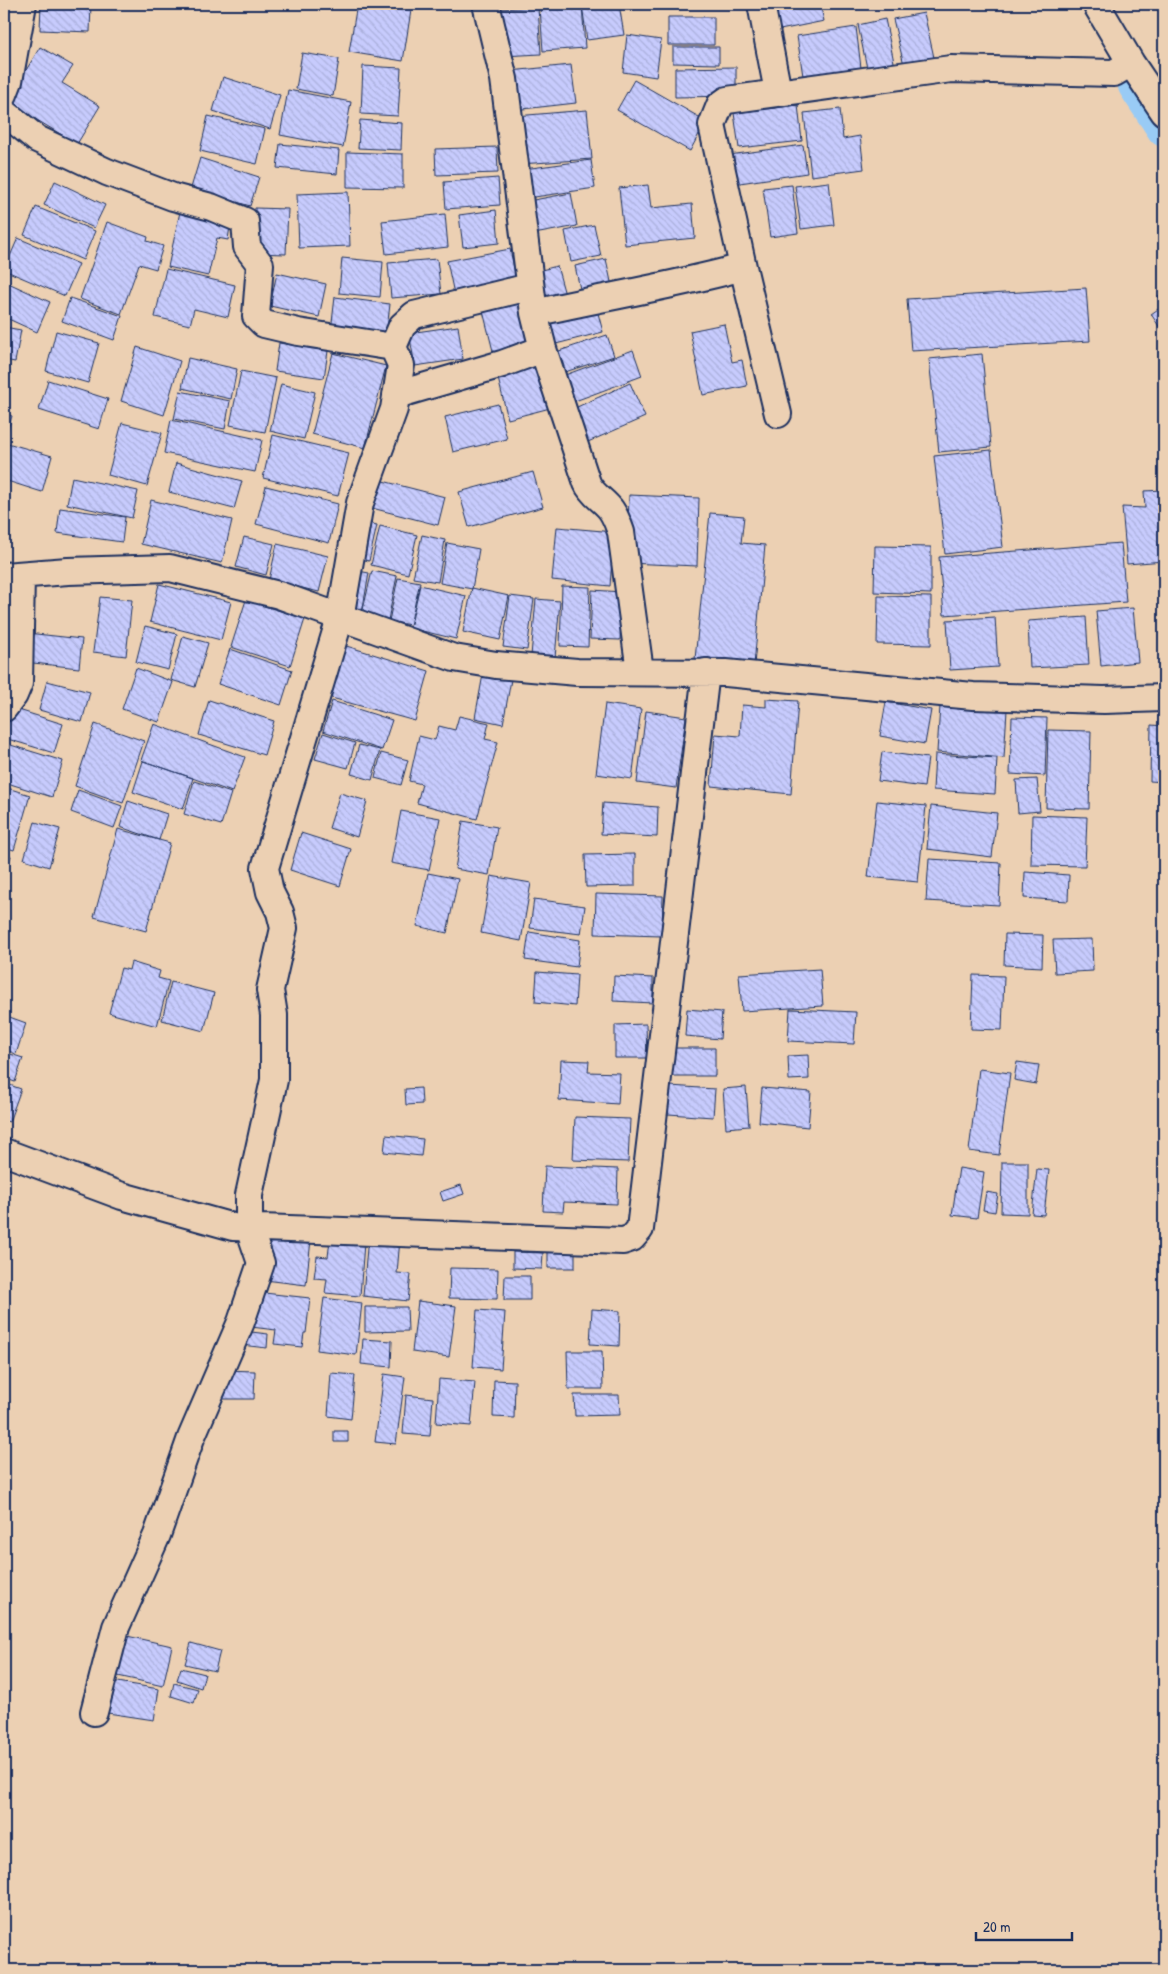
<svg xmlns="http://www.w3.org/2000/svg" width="1168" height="1974" font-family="'Patrick Hand',sans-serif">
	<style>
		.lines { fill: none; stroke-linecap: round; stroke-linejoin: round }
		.canal { stroke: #99cbf5; stroke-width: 34 }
		.building { fill: url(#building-back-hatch); stroke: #1b2f5e }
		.minor-casing { stroke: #1b2f5e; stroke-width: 30 }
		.minor { stroke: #ecd0b3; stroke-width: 26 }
	</style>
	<defs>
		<pattern id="building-back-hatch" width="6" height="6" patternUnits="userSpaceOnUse" patternTransform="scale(1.25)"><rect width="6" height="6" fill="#c7cbfd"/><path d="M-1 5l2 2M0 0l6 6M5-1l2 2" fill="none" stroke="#aaafdb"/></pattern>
	</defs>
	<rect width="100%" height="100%" fill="#ecd0b3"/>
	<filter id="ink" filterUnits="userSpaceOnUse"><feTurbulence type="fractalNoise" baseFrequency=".02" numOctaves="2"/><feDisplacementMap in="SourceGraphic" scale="10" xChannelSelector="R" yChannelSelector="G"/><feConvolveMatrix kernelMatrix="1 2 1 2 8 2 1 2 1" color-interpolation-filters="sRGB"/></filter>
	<g filter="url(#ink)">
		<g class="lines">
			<path class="canal" d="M1135 86 1164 130"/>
		</g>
		<path class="building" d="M41 4H91L90 32 40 30Z
			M357 4H412L403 61 349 52Z
			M582 4 585 48 543 51 540 7Z
			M591 4H619L624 35 587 40 582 5Z
			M774 4H820L824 21 780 30Z
			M538 7 541 54 503 56 499 9Z
			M924 13 935 62 905 69 893 19Z
			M668 17H714V45H668Z
			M885 19 895 67 868 73 858 25Z
			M856 27 861 68 803 76 797 36Z
			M627 35 661 40 656 77 623 72Z
			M40 47 73 66 62 83 100 106 77 144 7 102Z
			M673 47H719V64L673 63Z
			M302 53 339 59 333 96 296 89Z
			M571 65 576 103 514 110 510 71Z
			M363 66 401 68 398 116 361 114Z
			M736 67V96L675 97V68Z
			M223 77 280 95 270 129 213 111Z
			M634 80 706 121 690 151 617 110Z
			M288 90 351 102 343 147 280 135Z
			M798 105 802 141 739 148 734 113Z
			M840 109 843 139 860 136 864 169 811 176 804 113Z
			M587 110 592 159 520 164 516 116Z
			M208 116 265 129 257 164 200 151Z
			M360 120 402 123 401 150 358 148Z
			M280 144 339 150 337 174 277 168Z
			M803 145 807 173 733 184 729 155Z
			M497 147 498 173 436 175 435 149Z
			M347 152 403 154V188L347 187Z
			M200 158 259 177 250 206 191 188Z
			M591 160 595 188 528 198 524 169Z
			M498 178 500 205 446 209 444 182Z
			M55 181 105 205 94 228 44 205Z
			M829 182 834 225 801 229 795 186Z
			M648 185 651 208 692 204 695 238 625 245 619 188Z
			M792 185 798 233 770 237 763 188Z
			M348 192 350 246 299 248 297 194Z
			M571 193 577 226 529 235 523 202Z
			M36 207 95 231 83 260 24 235Z
			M181 207 231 219 228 240 217 238 208 276 168 267Z
			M255 208 288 209 286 254 253 253Z
			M496 210 499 243 463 247 459 215Z
			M445 214 448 247 386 254 382 221Z
			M107 222 148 237 147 241 163 246 156 269 139 264 121 314 80 299Z
			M594 225 601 256 571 262 565 231Z
			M18 238 79 264 65 296 4 270Z
			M510 249 517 283 454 294 447 261Z
			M342 258 383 262 380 297 339 293Z
			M437 259 441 294 391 298 388 263Z
			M606 259 613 291 582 298 575 266Z
			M557 266 567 302 541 309 530 273Z
			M166 269 235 285 228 317 194 309 190 325 155 317Z
			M277 273 326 284 319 317 270 306Z
			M4 281 50 302 37 332 4 317Z
			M1086 288 1090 341 911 351 907 299Z
			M1164 292V305L1158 296Z
			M335 297 390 304 386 338 331 331Z
			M70 298 122 316 114 340 62 321Z
			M520 302 531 346 494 355 483 311Z
			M595 302 603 332 548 346 540 316Z
			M1164 305V334L1151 314Z
			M724 324 732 362 742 360 747 386 703 395 690 331Z
			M458 326 463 359 415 366 409 333Z
			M4 327 21 330 15 362 4 360Z
			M56 331 99 343 88 383 46 371Z
			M607 335 614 356 559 374 553 353Z
			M279 343 328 351 324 378 275 371Z
			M137 347 180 361 164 415 121 401Z
			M633 350 642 376 575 401 565 375Z
			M333 353 386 366 365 448 312 434Z
			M982 354 991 447 939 452 929 359Z
			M188 358 237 369 231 399 182 388Z
			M543 362 554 407 508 419 497 374Z
			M241 371 276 378 265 432 230 425Z
			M48 380 108 399 99 429 39 410Z
			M630 383 645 417 581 445 566 412Z
			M281 384 315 392 304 439 270 431Z
			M180 391 230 401 225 429 174 419Z
			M498 404 507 439 453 452 445 417Z
			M4 413 12 416 6 436 4 435Z
			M171 420 262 440 255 472 164 453Z
			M122 423 162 433 147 486 108 475Z
			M273 435 349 453 338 496 263 478Z
			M4 442 52 456 42 492 4 480Z
			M991 450 1003 547 945 554 934 456Z
			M176 463 242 481 234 509 169 492Z
			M533 472 543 507 469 527 459 492Z
			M72 477 138 491 132 518 67 504Z
			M379 480 445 497 438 525 372 508Z
			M266 486 338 504 329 543 256 524Z
			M1164 490V561L1127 564 1122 507 1145 508 1144 491Z
			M629 495 699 498 697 566 627 563Z
			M151 500 232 520 222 563 141 544Z
			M60 508 125 517 122 542 57 533Z
			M710 513 744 516 741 543 765 545 754 665 695 659Z
			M365 522 377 525 369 561 357 558Z
			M380 526 417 535 408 574 371 565Z
			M557 527 614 532 610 586 552 580Z
			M422 535 445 540 438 582 413 578Z
			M244 537 274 544 266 575 236 567Z
			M447 543 479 549 472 589 440 583Z
			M1121 543 1126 602 944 615 939 557Z
			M277 544 328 556 319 592 269 580Z
			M875 546 931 547V594L874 592Z
			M358 571 369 573 362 613 350 611Z
			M372 571 397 576 388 620 362 614Z
			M398 578 420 582 410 625 389 621Z
			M159 584 231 602 221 640 150 622Z
			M420 585 466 596 456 639 410 628Z
			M562 586 590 587 588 647 560 646Z
			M472 588 509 596 500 640 463 632Z
			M592 590 622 592 620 640 590 639Z
			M510 596 534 599 527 650 503 647Z
			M878 596 931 597V645L877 644Z
			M4 597 14 599 6 671H4Z
			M100 597 132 600 126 656 93 652Z
			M536 599 560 601 555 658 531 656Z
			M246 600 305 619 290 666 231 647Z
			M1133 608 1138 662 1101 666 1096 611Z
			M995 617 998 667 950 670 947 620Z
			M1086 617 1089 665 1030 668 1028 621Z
			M145 626 177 634 168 670 136 662Z
			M27 633 82 639 79 668 24 662Z
			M183 636 208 643 195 687 171 680Z
			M343 645 429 671 415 721 328 697Z
			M230 649 292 670 281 705 218 684Z
			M136 668 173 682 159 722 122 709Z
			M484 669 512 674 503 724 475 718Z
			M47 681 90 692 82 722 39 710Z
			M766 699 798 701 791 794 711 786 715 734 740 736 742 705 766 707Z
			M209 700 274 721 264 755 199 735Z
			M332 701 392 720 382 750 323 731Z
			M886 702 931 710 925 744 880 736Z
			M605 704 641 709 632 779 596 774Z
			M6 706 63 724 54 753 4 738V715Z
			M940 706 1007 710 1004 758 937 752Z
			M646 711 686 717 676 788 637 783Z
			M459 716 489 723 485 739 498 742 477 819 417 803 422 784 409 781 419 736 435 740 439 726 455 730Z
			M1012 717 1047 718 1045 776 1010 774Z
			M95 724 144 741 123 803 75 786Z
			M154 724 245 757 232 792 141 760Z
			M1151 725 1164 726V782L1150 781Z
			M1048 730 1091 731 1089 809 1046 808Z
			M323 733 355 743 348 768 315 759Z
			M4 743 63 761 52 797 4 782Z
			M359 745 380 750 372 780 351 774Z
			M882 752 928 758 924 787 878 781Z
			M381 753 408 760 401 785 375 778Z
			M935 754 997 758 995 794 933 790Z
			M143 761 193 778 183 809 133 792Z
			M1037 779 1040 811 1018 813 1016 780Z
			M194 781 231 793 221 825 184 814Z
			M4 787 30 795 14 850 4 847Z
			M78 790 122 806 114 828 71 812Z
			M340 793 367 801 357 837 329 828Z
			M128 801 167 814 159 840 120 827Z
			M877 801 926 806 918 882 868 877Z
			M603 803 658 807 657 837 601 834Z
			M931 806 997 813 992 857 927 849Z
			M401 811 440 818 429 870 391 863Z
			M1032 815 1087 817 1085 866 1031 865Z
			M463 821 497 827 489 875 455 869Z
			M35 822 60 829 49 867 24 859Z
			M118 829 170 843 146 931 94 917Z
			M301 833 351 849 340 886 290 870Z
			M4 853 11 856 4 878Z
			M635 854V886L586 887 585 855Z
			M929 859 1001 863 999 905 926 901Z
			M1025 872 1069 875 1068 901 1024 898Z
			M428 873 458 879 447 933 417 926Z
			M491 876 531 883 521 941 481 933Z
			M596 894 663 896 662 936 595 934Z
			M534 899 585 906 581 934 530 928Z
			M529 932 580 940 577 967 525 960Z
			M1005 934 1043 935 1042 967 1004 965Z
			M1092 939 1093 971 1055 973 1053 940Z
			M131 962 160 971 158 978 169 981 157 1026 109 1013 121 968 129 970Z
			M820 969 823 1006 742 1011 739 974Z
			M537 972 577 975 575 1006 535 1002Z
			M973 975 1004 976 1002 1030 971 1029Z
			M614 976 653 978V1003L613 1001Z
			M171 982 214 993 204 1031 162 1020Z
			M687 1009 722 1012 720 1039 685 1036Z
			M790 1009 856 1012 854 1044 788 1041Z
			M4 1015 26 1023 16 1054 4 1049Z
			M646 1024 647 1058H615V1025Z
			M666 1048H715V1076H666Z
			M4 1052 23 1058 15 1082 4 1078Z
			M808 1055 809 1079 789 1080 788 1056Z
			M561 1060 589 1061 588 1072 620 1073 618 1104 559 1100Z
			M1017 1062 1039 1065 1036 1084 1014 1080Z
			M979 1069 1010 1073 999 1155 969 1151Z
			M4 1083 21 1089 9 1122 4 1120Z
			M670 1086 715 1089 713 1117 668 1114Z
			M746 1087 749 1126 726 1128 723 1089Z
			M421 1088 422 1104 406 1105 405 1089Z
			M762 1088 811 1092 808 1127 759 1122Z
			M575 1117 630 1119 628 1162 573 1160Z
			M386 1135 423 1139 421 1156 384 1152Z
			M1002 1162H1028V1214L1001 1213Z
			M545 1166 618 1169 617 1204 564 1202 563 1212 543 1211Z
			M959 1168 984 1172 977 1218 952 1215Z
			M1037 1169 1049 1170 1044 1215 1032 1214Z
			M461 1185 464 1194 443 1201 440 1192Z
			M986 1192 998 1194 995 1212 983 1210Z
			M269 1235 311 1240 306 1285 265 1280Z
			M368 1236 400 1239 397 1273 411 1274 408 1301 363 1296Z
			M330 1240 364 1243 360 1296 325 1293 327 1279 314 1278 317 1256 328 1257Z
			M548 1247H575V1268H548Z
			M513 1252 543 1253 542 1269 513 1268Z
			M450 1268 498 1269 497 1299 449 1298Z
			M505 1276H530V1300H504Z
			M255 1292 310 1298 306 1333H304L302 1347 274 1344 276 1330 251 1327Z
			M324 1298 362 1303 356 1355 317 1350Z
			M418 1301 456 1306 449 1357 412 1352Z
			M365 1307H407L408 1331 365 1332Z
			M592 1309 620 1311 619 1346 590 1344Z
			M477 1310 505 1312 501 1369 473 1367Z
			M243 1331 268 1334 267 1348 241 1345Z
			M363 1339 392 1341 391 1367 361 1364Z
			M567 1351H602L603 1389H568Z
			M222 1370 255 1371 254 1399H222Z
			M331 1373 355 1375 351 1419 328 1416Z
			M384 1374 405 1377 396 1444 375 1442Z
			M439 1379 475 1382 471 1426 436 1423Z
			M494 1380 515 1381 514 1418 493 1417Z
			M406 1395 433 1398 430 1436 403 1434Z
			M574 1395H619L620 1415 575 1416Z
			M334 1431H348V1442H334Z
			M118 1634 172 1646 163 1686 109 1674Z
			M191 1643 220 1651 215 1671 185 1664Z
			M181 1668 205 1674 201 1688 177 1680Z
			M106 1680 159 1689 154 1720 101 1712Z
			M174 1683 198 1689 194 1703 171 1696Z"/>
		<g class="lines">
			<g class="minor-casing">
				<path id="minor" d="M486 4 504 79 534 313 543 349 587 483C592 495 604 500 611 510 616 517 618 524 621 532L640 671
					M761 4 778 92
					M1096 4 1131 63 1164 112
					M4 94 9 81 23 4
					M4 112 37 139 107 172 173 197 211 207 245 221 247 247 260 264 256 316 264 324 298 332 393 347 401 365 394 409 360 503 340 618 265 868 270 892 280 912 284 928 270 990 274 1015V1080L249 1195V1228L261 1263 241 1322 191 1438 157 1535 116 1627 94 1712
					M534 313C603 297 674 286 743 267
					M393 347 402 326 414 315 529 287
					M396 395 502 364 543 349
					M778 414 743 267 712 125 720 105 727 100 951 69 1114 73 1131 63
					M4 576 68 571 170 568 279 595 454 658 496 665 577 672 726 673 973 696 1104 700 1164 698
					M4 708 14 695 19 683 21 575
					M4 1152 122 1196 233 1227 623 1241 632 1238 640 1229 706 672"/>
			</g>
			<use href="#minor" class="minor"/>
		</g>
	</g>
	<rect width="1168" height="1974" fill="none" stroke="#ecd0b3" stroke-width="20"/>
	<rect x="10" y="10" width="1148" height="1954" fill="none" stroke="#1b2f5e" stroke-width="2" filter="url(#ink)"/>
	<path d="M976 1932v8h96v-8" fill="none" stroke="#1b2f5e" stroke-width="2.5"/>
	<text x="983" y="1932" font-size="15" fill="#1b2f5e" stroke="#ecd0b3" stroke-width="4" paint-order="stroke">20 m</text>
</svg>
